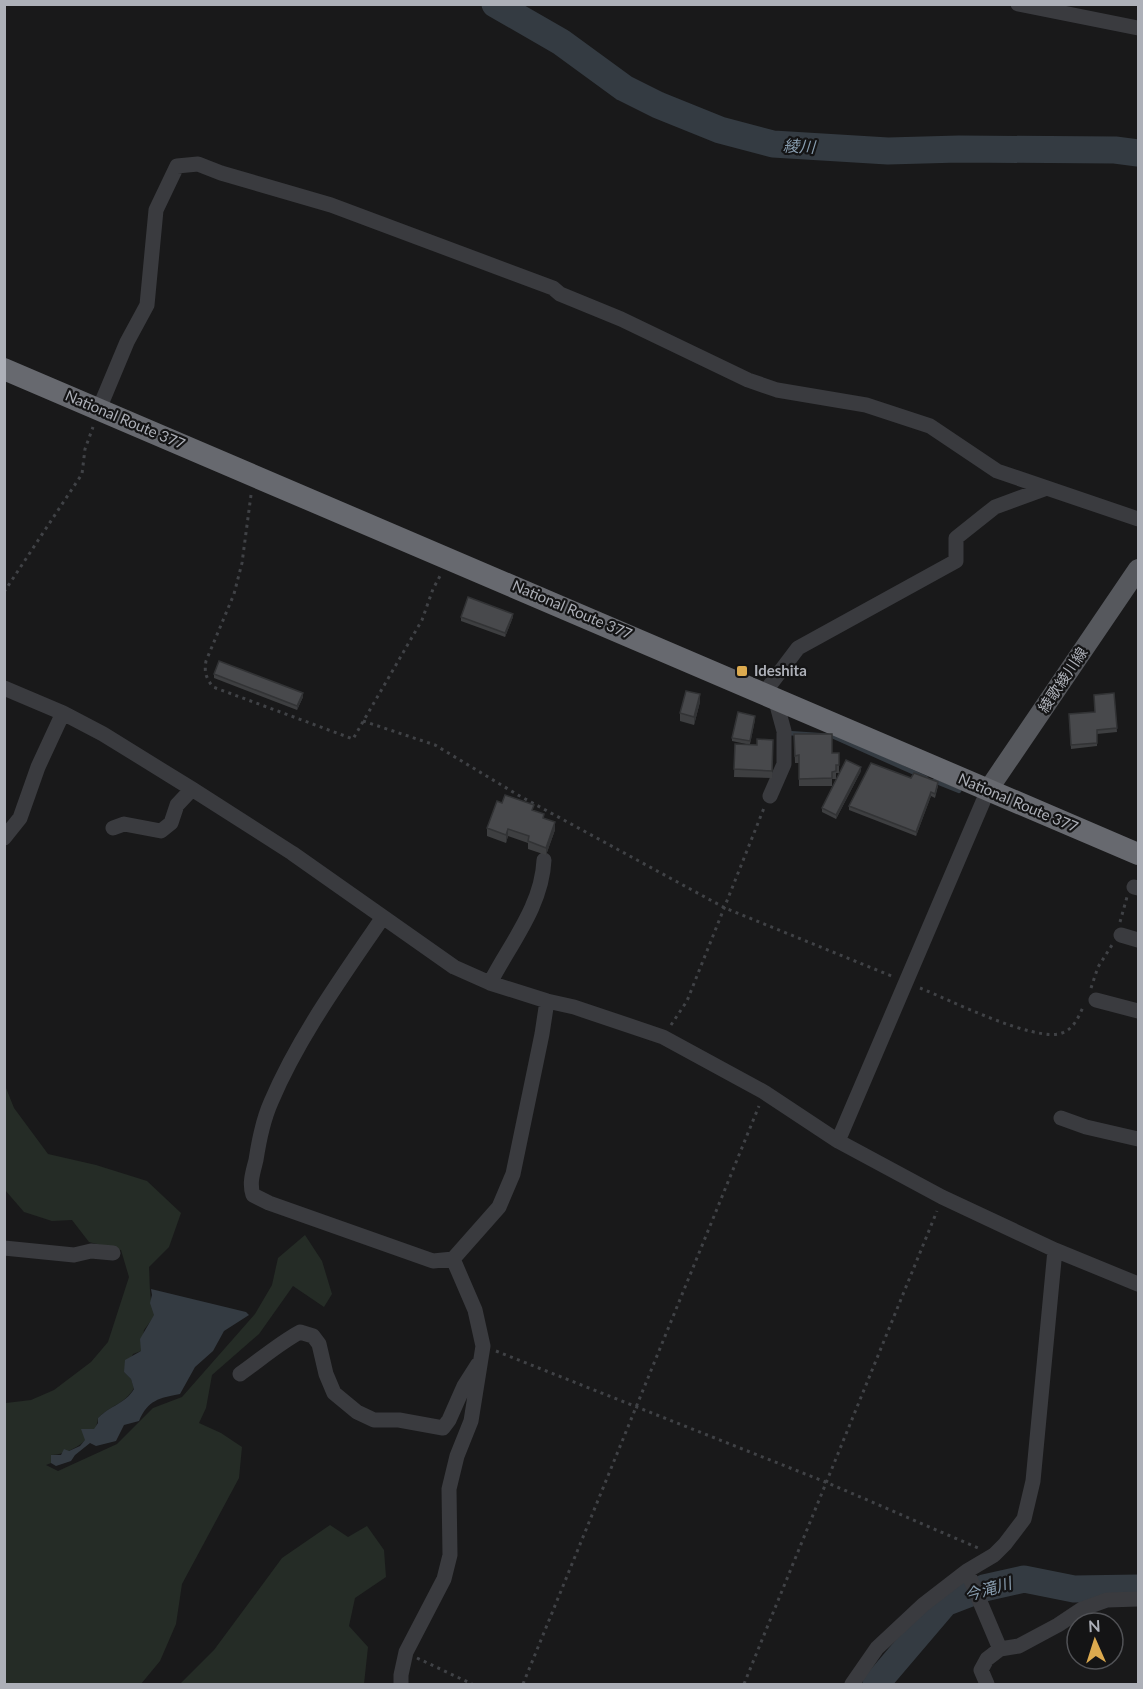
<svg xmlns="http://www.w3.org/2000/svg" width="1143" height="1689" font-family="Lato,'Noto Sans JP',sans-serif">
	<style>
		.green { fill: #252c26 }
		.water { fill: #343b42 }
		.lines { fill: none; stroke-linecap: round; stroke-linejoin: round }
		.stream { stroke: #343b42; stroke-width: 4.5 }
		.river { stroke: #343b42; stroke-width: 27 }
		.path { stroke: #404246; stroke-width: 3; stroke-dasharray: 3 4.5; stroke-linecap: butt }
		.minor { stroke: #3a3b3f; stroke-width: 15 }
		.major { stroke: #56585d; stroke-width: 20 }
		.highway { stroke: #67696f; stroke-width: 22 }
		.wall { fill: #3e3f41 }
		.shaded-wall { fill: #323335 }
		.building { fill: #48494c; stroke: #323335; stroke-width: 1.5 }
		.poi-dot { fill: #dcaa4f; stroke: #141415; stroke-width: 2 }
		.labels { text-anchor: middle; stroke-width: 4.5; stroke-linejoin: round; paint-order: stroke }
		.street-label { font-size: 15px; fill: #adb0b8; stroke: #141415 }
		.poi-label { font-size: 15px; font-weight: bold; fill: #adb0b8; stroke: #141415; text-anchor: start }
		.water-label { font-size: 16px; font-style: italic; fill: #889daf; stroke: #141415 }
	</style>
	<rect width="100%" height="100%" fill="#19191a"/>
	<path class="green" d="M4 1083 14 1108 48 1154 96 1165 147 1181 181 1213 169 1247 149 1267C150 1283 149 1301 155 1315L144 1330 141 1351 133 1354 124 1372 131 1379 134 1388C125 1404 111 1405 98 1418 97 1438 69 1455 51 1455V1463L46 1465 58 1471 117 1444 153 1408 182 1397 255 1314 272 1285 278 1258 305 1235 322 1261 332 1294 324 1307 293 1286 259 1334 212 1375 206 1408 199 1423 221 1433 242 1447 239 1478 182 1584 176 1624 160 1661 141 1684H5V1401L6 1403 31 1400 54 1390 91 1362 108 1342 129 1277 121 1250 89 1242 72 1220 52 1221 24 1212 5 1190Z
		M330 1525 348 1537 367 1526 384 1550 386 1577 355 1598 349 1626 368 1647 364 1684H180L214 1650 282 1558Z"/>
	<path class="water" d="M151 1289 246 1312 249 1315 224 1331 213 1351 195 1367 180 1394C159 1398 148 1400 139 1421L124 1425 116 1441 96 1446 90 1443 75 1455 71 1461 56 1466 51 1463V1455H61L64 1449 69 1451 80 1446 85 1440 81 1429H94L98 1423V1418C111 1405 125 1404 134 1389L131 1379 124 1372 125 1360 141 1351 140 1339 154 1315 150 1303 152 1295Z"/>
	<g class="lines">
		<path class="stream" d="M788 733 832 736 926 778
			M934 781 959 791"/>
		<path class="river" d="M495 4 561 42 624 88 658 105 720 130 773 144 888 151 959 149 1115 150 1138 153
			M876 1684 945 1603 984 1588 1024 1579 1074 1589 1138 1588"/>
		<path class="path" d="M251 495 242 563 234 594 206 661C204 672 206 678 213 687L353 739 422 620 433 589 440 576
			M4 592 82 474 85 449 93 427
			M363 721 435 745 518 795 725 908 894 977
			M1120 922 1127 897
			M920 988C948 999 1035 1043 1062 1033 1074 1029 1079 1016 1084 1005
			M1091 988 1098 967 1112 945
			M671 1025 687 1001 764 808
			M496 1351 828 1483 978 1548
			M417 1658 472 1684
			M523 1684 759 1106
			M744 1684 937 1211"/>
		<path class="minor" d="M1018 4 1138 28
			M99 409 127 342 147 305 156 210 177 166 198 164 221 173 331 205 553 288 560 294 621 319 748 380 777 390 866 405 930 426 997 471 1138 519
			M4 688 63 713 103 734 192 789 292 853 454 967 490 983 547 1001 574 1007 663 1037 764 1092 838 1141 942 1197 1055 1250 1138 1284
			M764 693 798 648 956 561V538L995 507 1047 488
			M770 796 784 764V731L775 698
			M113 828 124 824 161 831 171 823 177 805 192 789
			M4 838 20 818 38 767 63 713
			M1134 887 1138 888
			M383 917C343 976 299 1036 271 1102 263 1120 259 1140 256 1160 253 1172 249 1183 253 1195L269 1203 433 1261 453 1259
			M1121 935 1138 940
			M490 983C510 944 542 906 544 860
			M1096 1000 1138 1011
			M1061 1118 1086 1127 1138 1139
			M838 1141 988 790
			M4 1248 74 1255 91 1251 113 1253
			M240 1374C260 1360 278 1344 300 1332L313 1336 319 1344 326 1374 334 1393 357 1412 374 1420H399L443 1428 449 1420 464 1386 478 1364
			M967 1571 1000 1649
			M401 1684V1675L406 1652 444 1579 450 1555 449 1489 457 1456 471 1421 483 1346 475 1310 453 1259 499 1207 513 1174 542 1034 547 1001
			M852 1684 877 1648 923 1605 967 1571 994 1555 1005 1544 1024 1519 1033 1481 1055 1250
			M987 1684 981 1670 987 1659 1000 1649 1019 1646 1058 1625 1082 1609 1107 1600 1138 1599"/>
		<path class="major" d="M988 790 1138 569"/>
		<path class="highway" d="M4 369 1138 854"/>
	</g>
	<path class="wall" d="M461 617H513L505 637 461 621Z
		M214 674 303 697 297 710 214 678Z
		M1114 693 1117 732 1097 734V746L1071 749 1069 714 1095 712Z
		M700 702 694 725 680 721V713Z
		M755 720 750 744 757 745 773 740 772 778 734 777 735 744H746L732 741V738Z
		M794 734 832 753 839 765V773H836V779H832V786H799V763H795Z
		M861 771 836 819 822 812V808Z
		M938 786 935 798 931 796 916 836 849 810V806Z
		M502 803 534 811 544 818 555 830 546 855 528 849V843L508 836 506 843 487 836V828Z"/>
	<path class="shaded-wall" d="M513 614V617L505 637V633Z
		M303 693V697L297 710V706Z
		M700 694V702L694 725V717Z
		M861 767V771L836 819V815Z
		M931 792V796L916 836V832Z
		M555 822V830L546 855V848Z
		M508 829V836L506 843V835Z"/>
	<path class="building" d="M468 597 513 614 505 633 461 617Z
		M219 661 303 693 297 706 214 674Z
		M686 691 700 694 694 717 680 713Z
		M1114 693 1117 728 1097 730V743L1071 745 1069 714 1095 712 1094 695Z
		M738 712 755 716 750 741 732 738Z
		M794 734H832V753H839V765H836V771L832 772V778L799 779V755L795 756Z
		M757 739 773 740 772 771 734 769 735 744 757 745Z
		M846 760 861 767 836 815 822 808Z
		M871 763 911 778 914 773 938 782 935 794 931 792 916 832 849 806Z
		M505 795 534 805 532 810 544 814 543 818 555 822 546 848 528 841 529 836 508 829 506 835 487 828 497 801 502 803Z"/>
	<rect class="poi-dot" x="736" y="665" width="12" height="12" rx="3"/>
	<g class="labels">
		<g class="street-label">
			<text transform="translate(125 420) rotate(23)" y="5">National Route 377</text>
			<text transform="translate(572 610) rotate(23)" y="5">National Route 377</text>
			<text transform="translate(1063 680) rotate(-56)" y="5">綾歌綾川線</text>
			<text transform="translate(1018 803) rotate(23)" y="5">National Route 377</text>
		</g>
		<g class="poi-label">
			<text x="754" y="676">Ideshita</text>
		</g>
		<g class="water-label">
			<text transform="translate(799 146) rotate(3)" y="6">綾川</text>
			<text transform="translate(988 1589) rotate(-16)" y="6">今滝川</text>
		</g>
	</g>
	<rect width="1143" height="1689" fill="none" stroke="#adb0b8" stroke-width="12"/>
	<g transform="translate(1095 1641) rotate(357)"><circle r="28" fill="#141415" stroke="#515256" stroke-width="1.5"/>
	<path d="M0-4.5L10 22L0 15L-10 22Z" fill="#dcaa4f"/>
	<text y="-9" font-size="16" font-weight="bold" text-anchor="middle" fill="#adb0b8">N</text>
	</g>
</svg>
